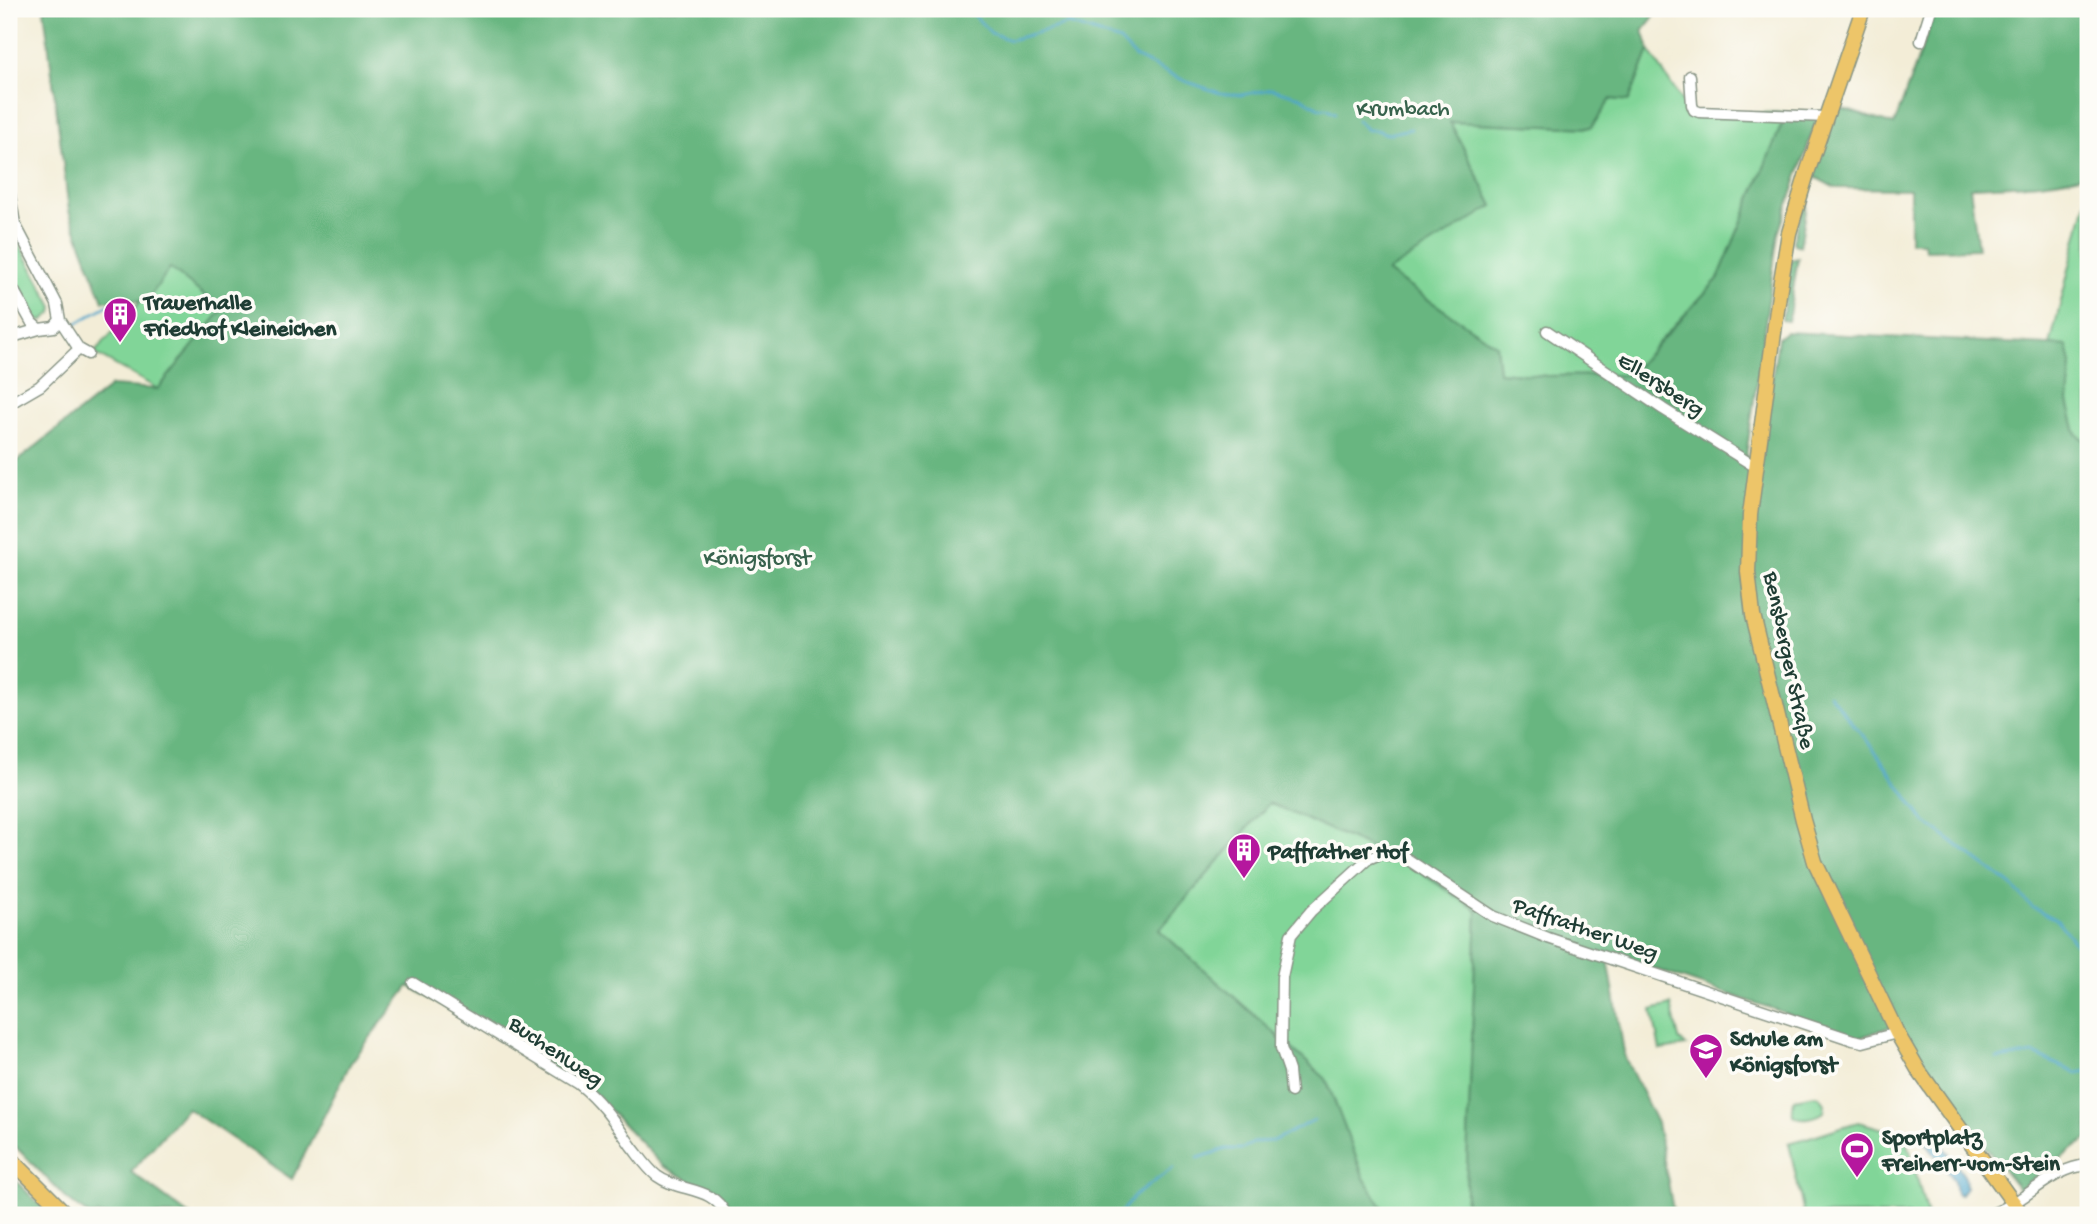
<svg xmlns="http://www.w3.org/2000/svg" width="2097" height="1224" font-family="'Gochi Hand',sans-serif">
	<style>
		.green { fill: #81d598; stroke: #508966; stroke-width: 2 }
		.forest { fill: #68b680; stroke: #447a5a; stroke-width: 2 }
		.water { fill: #4ea6cb; stroke: #367280; stroke-width: 2 }
		.lines { fill: none; stroke-linecap: round; stroke-linejoin: round }
		.stream { stroke: #4ea6cb; stroke-width: 2.5 }
		.minor-casing { stroke: #899586; stroke-width: 13 }
		.major-casing { stroke: #899586; stroke-width: 17 }
		.minor { stroke: #fff; stroke-width: 10 }
		.major { stroke: #edc569; stroke-width: 14 }
		.labels { text-anchor: middle; stroke-width: 7; stroke-linejoin: round; paint-order: stroke }
		.park-label { font-size: 23px; fill: #38634d; stroke: #fdfcf7 }
		.poi-label { font-size: 23px; font-weight: bold; fill: #1f3d34; stroke: #fdfcf7; text-anchor: start }
		.street-label { font-size: 23px; fill: #1f3d34; stroke: #fdfcf7 }
	</style>
	<rect width="100%" height="100%" fill="#fdfcf7"/>
	<filter id="ink" filterUnits="userSpaceOnUse"><feTurbulence type="fractalNoise" baseFrequency=".0143" numOctaves="2"/><feDisplacementMap in="SourceGraphic" scale="14" xChannelSelector="R" yChannelSelector="G"/><feConvolveMatrix kernelMatrix="1 2 1 2 8 2 1 2 1" color-interpolation-filters="sRGB"/></filter>
	<filter id="wash" filterUnits="userSpaceOnUse"><feTurbulence type="fractalNoise" baseFrequency=".00686" numOctaves="4" result="noise"/><feDisplacementMap in="SourceGraphic" scale="28" xChannelSelector="R" yChannelSelector="G"/><feGaussianBlur stdDeviation="1.57" result="paint"/><feColorMatrix in="noise" values="0 0 0 0 0 0 0 0 0 0 0 0 0 0 0 0 0 1.4 0 .05"/><feComposite in="paint" operator="in"/></filter>
	<g filter="url(#wash)">
		<rect width="100%" height="100%" fill="#f3edd7"/>
		<path class="green" d="M1649 50 1691 115 1787 112 1718 279 1628 375 1547 376 1499 372 1496 345 1386 271 1493 206 1450 122 1591 128 1611 99 1629 101Z
			M2088 194V444L2076 433 2068 401 2071 364 2067 346 2050 345Z
			M9 225 53 307 52 313 42 321 37 320 33 315 9 272Z
			M170 268 226 308 158 389 94 353Z
			M1269 803 1406 863 1477 910 1465 1215H1387L1364 1178 1326 1079 1159 930Z
			M1671 1005 1679 1039 1686 1046 1660 1050 1652 1010Z
			M1815 1095 1820 1096 1825 1103 1824 1112C1816 1118 1801 1121 1793 1115L1792 1106 1795 1099Z
			M1859 1122 1890 1131 1908 1143 1927 1215H1804L1789 1143C1813 1137 1835 1128 1859 1122Z"/>
		<path class="forest" d="M44 9H1660L1643 30 1649 50 1629 101 1611 99 1591 128 1450 122 1493 206 1387 272 1496 345 1499 372 1547 376 1629 375 1718 279 1787 112 1818 116 1778 234 1746 456 1760 466 1778 338 1786 332 2067 346 2071 364 2068 402 2076 433 2088 444V585L2077 597 2088 607V1138L2019 1189 1919 1063 1895 1025 1859 1038 1607 953 1625 1058 1657 1123 1674 1215H1465L1477 910 1406 863 1269 803 1159 930 1326 1079 1364 1178 1387 1215H729L727 1204 717 1195 663 1166 593 1093 409 986 350 1064 292 1179 187 1108 131 1172 189 1215H89L68 1200 9 1140V468L111 386 158 389 222 310 170 268 147 301H103L69 211Z
			M1936 9H2064L2088 16V174C2050 185 2010 185 1970 187L1978 249 1925 250 1924 242H1910V189L1835 188 1815 177 1809 193 1800 246 1794 244 1793 241 1834 106 1894 125Z
			M1798 258 1788 321 1782 320 1790 260Z
			M9 1174 48 1213 46 1215H9Z"/>
		<path class="water" d="M1926 1127 1931 1129 1965 1177 1966 1187 1960 1195 1956 1193 1954 1181 1920 1135 1921 1130Z"/>
		<g class="lines">
			<path class="stream" d="M968 9 991 33 1010 40 1069 24 1120 41 1135 57 1185 81 1220 93 1241 95 1272 89 1301 97 1319 108H1327L1335 113
				M1357 120 1367 130H1377L1387 134 1411 129
				M74 325 108 305
				M1829 694 1873 748 1924 821 2011 885 2032 907 2058 921 2088 960
				M1997 1059 2034 1054 2076 1073 2088 1071
				M1198 1158 1226 1149H1242L1255 1142 1273 1141 1314 1120
				M9 1210 19 1215
				M1119 1215 1134 1196 1173 1168"/>
		</g>
	</g>
	<g filter="url(#ink)">
		<g class="lines">
			<g class="minor-casing">
				<path id="minor" d="M1921 41 1931 9
					M1690 76 1692 105 1694 110 1699 112 1826 117
					M9 190 15 224 57 304 60 320 79 349 88 354
					M9 282 32 323 39 329
					M1547 331 1663 409 1751 464 1757 465
					M9 338 39 329 54 327 60 320
					M9 404 40 386 79 349
					M413 983 579 1084C601 1101 616 1124 632 1147 640 1157 647 1168 657 1176 680 1193 713 1185 726 1215
					M1291 1092 1289 1071 1281 1048 1282 977 1291 935 1311 911 1368 859 1380 854 1404 857 1493 916 1548 938 1853 1040 1863 1042 1897 1033
					M1986 1215C2024 1206 2048 1168 2088 1165"/>
			</g>
			<g class="major-casing">
				<path id="major" d="M1863 9 1807 173 1789 233 1780 287 1750 515 1748 572 1753 615 1803 820 1815 862 1897 1033 1919 1071 2022 1215
					M9 1157 67 1215"/>
			</g>
			<use href="#minor" class="minor"/>
			<use href="#major" class="major"/>
		</g>
	</g>
	<defs>
		<g id="building-pin" transform="scale(1.75)"><path d="M0 17L-7.5 6A9.5 9.5 0 1 1 7.5 6Z" fill="#b5179e" stroke="#fdfcf7"/><path d="M-4-6H4V6H1V3H-1V6H-4ZM-2.5-4.3h1.7v1.8h-1.7ZM.8-4.3h1.7v1.8H.8ZM-2.5-1h1.7V.8h-1.7ZM.8-1h1.7V.8H.8Z" fill="#fff"/></g>
		<g id="school-pin" transform="scale(1.75)"><path d="M0 17L-7.5 6A9.5 9.5 0 1 1 7.5 6Z" fill="#b5179e" stroke="#fdfcf7"/><path d="M0-5L7-2L0 1L-7-2ZM-4 1L0 2.5L4 1V4Q0 6-4 4Z" fill="#fff"/></g>
		<g id="stadium-pin" transform="scale(1.75)"><path d="M0 17L-7.5 6A9.5 9.5 0 1 1 7.5 6Z" fill="#b5179e" stroke="#fdfcf7"/><path d="M0-5a6.5 5 0 1 0 0 10a6.5 5 0 1 0 0-10ZM-3.5-1.8h7v3.6h-7Z" fill="#fff"/></g>
	</defs>
	<g fill-rule="evenodd">
		<use href="#building-pin" x="120" y="314"/>
		<use href="#building-pin" x="1244" y="850"/>
		<use href="#school-pin" x="1706" y="1050"/>
		<use href="#stadium-pin" x="1857" y="1149"/>
	</g>
	<g class="labels">
		<g class="park-label">
			<text x="1403" y="115">Krumbach</text>
			<text x="757" y="564">Königsforst</text>
		</g>
		<g class="poi-label">
			<text x="144" y="309">Trauerhalle<tspan x="144" dy="26">Friedhof Kleineichen</tspan></text>
			<text x="1268" y="858">Paffrather Hof</text>
			<text x="1730" y="1045">Schule am<tspan x="1730" dy="26">Königsforst</tspan></text>
			<text x="1882" y="1144">Sportplatz<tspan x="1882" dy="26">Freiherr-vom-Stein</tspan></text>
		</g>
		<g class="street-label">
			<text transform="translate(1662 383) rotate(33)" y="8">Ellersberg</text>
			<text transform="translate(1791 660) rotate(78)" y="8">Bensberger Straße</text>
			<text transform="translate(1586 927) rotate(19)" y="8">Paffrather Weg</text>
			<text transform="translate(557 1050) rotate(34)" y="8">Buchenweg</text>
		</g>
	</g>
	<rect width="2097" height="1224" fill="none" stroke="#fdfcf7" stroke-width="35"/>
</svg>
